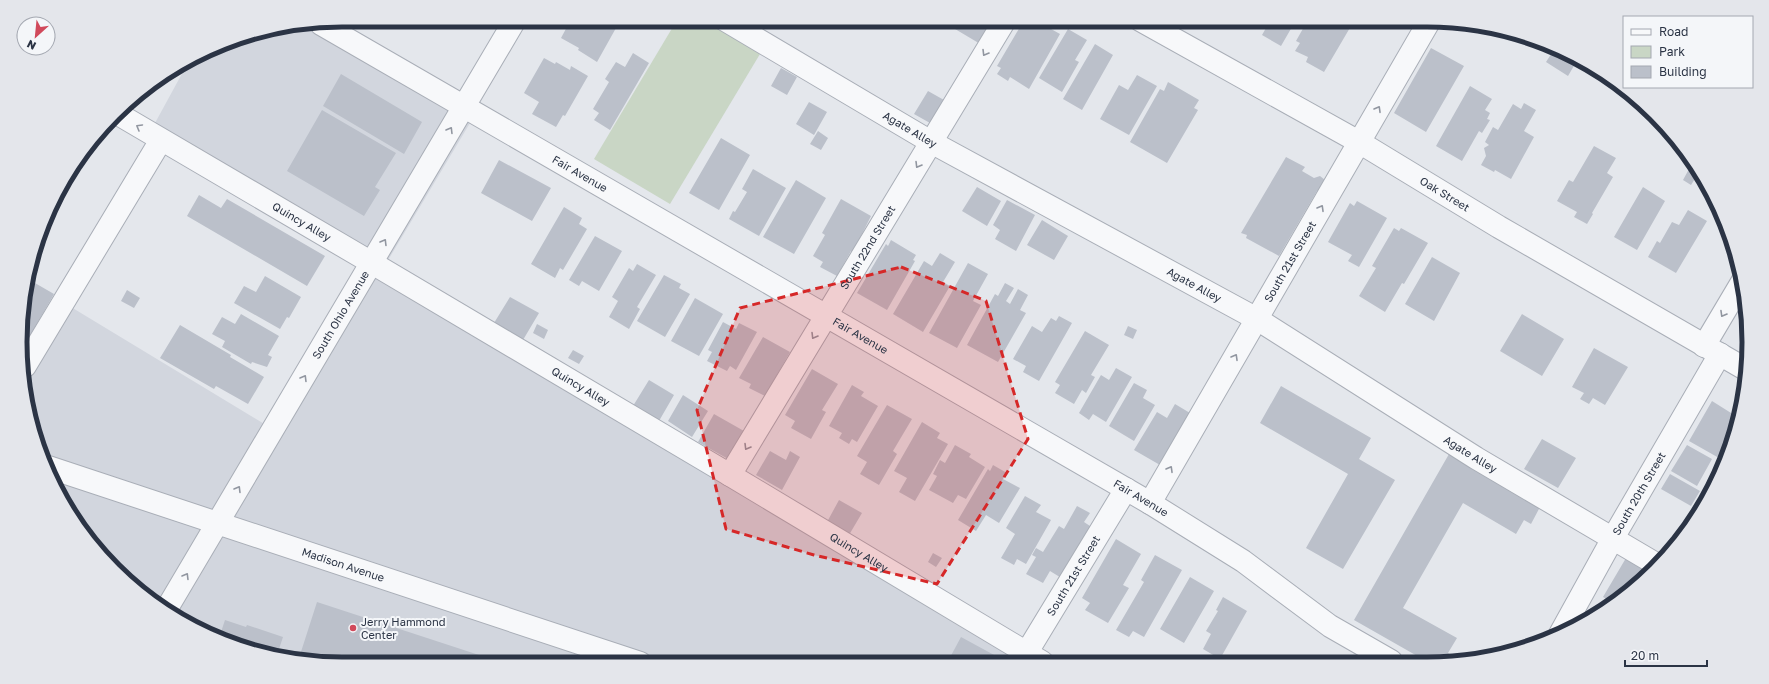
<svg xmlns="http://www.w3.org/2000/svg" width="1769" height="684" font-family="'Golos Text',sans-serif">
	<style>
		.built { fill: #d2d6de }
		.green { fill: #c9d6c5 }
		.building { fill: #bbc0ca }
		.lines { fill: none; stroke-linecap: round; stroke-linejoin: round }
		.minor-casing { stroke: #a9aeb7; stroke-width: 24 }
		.minor { stroke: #f7f8fa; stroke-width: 22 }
		.oneway { stroke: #9196a0 }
		.marked { fill: #d62828; fill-opacity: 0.2; stroke: #d62828; stroke-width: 3; stroke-dasharray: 8 5; stroke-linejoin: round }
		.poi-dot { fill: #d1495b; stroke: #f4f6f9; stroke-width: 1.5 }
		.labels { text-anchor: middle; stroke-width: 4; stroke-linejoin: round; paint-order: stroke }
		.street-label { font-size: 11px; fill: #2b3445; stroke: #f4f6f9 }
		.poi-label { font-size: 11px; fill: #2b3445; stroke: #f4f6f9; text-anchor: start }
		.rim { fill: none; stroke: #2b3445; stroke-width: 5 }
	</style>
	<rect width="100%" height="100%" fill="#e4e7ec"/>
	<path class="built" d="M316 24 476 113 381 272 1027 662 342 664 258 653 200 631 146 598 74 521 44 465 26 405V383L71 307 271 428 364 267 149 134 190 59 238 37Z"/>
	<path class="green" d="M677 20H704L760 54 670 204 594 159Z"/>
	<path class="building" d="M567 20H601L616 28 597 62 578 50 579 48 561 38 568 25 565 23Z
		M953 20H997L982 45 950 26Z
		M1024 20H1047L1044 25 1060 34 1029 89 1010 77 1008 81 997 74 1001 68 997 66Z
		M1268 20H1296L1281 46 1262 35 1270 21Z
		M1313 20H1341L1351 26 1324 72 1306 62 1308 57 1295 51 1300 43 1296 41 1305 25 1309 27Z
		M1068 29 1087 40 1075 60 1079 62 1062 92 1039 78Z
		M1095 44 1113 55 1082 110 1063 99Z
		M1431 48 1464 66 1426 132 1394 113Z
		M1555 48 1578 59 1568 76 1546 62Z
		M633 53 649 63 610 130 594 120 599 113 593 109 609 82 605 79 616 62 625 67Z
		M544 58 555 64 556 62 570 70 571 66 588 76 565 116 563 115 556 127 532 114 539 102 524 93Z
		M781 68 797 77 787 95 771 86Z
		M341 74 422 122 404 154 323 106Z
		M1137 75 1157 86 1129 135 1100 119 1119 85 1128 90Z
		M1168 82 1199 100 1194 108 1198 110 1167 163 1130 142 1160 89 1164 91Z
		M1470 86 1492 99 1485 110 1490 113 1487 119 1490 120 1482 133 1479 131 1462 161 1436 146Z
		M928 91 944 100 930 123 914 114Z
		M809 102 827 112 814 135 796 124Z
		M1524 103 1536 110 1524 131 1534 137 1511 179 1495 170 1494 172 1481 165 1486 156 1484 148 1489 145 1485 142 1493 127 1498 130 1513 104 1521 109Z
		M322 110 396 153 375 187 380 190 364 216 287 171Z
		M1666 127 1669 130 1675 138 1664 131Z
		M818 131 828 138 821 150 810 144Z
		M721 138 750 155 719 210 689 193Z
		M1594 146 1616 158 1607 173 1613 177 1592 213 1593 214 1587 224 1574 217 1577 212 1557 201 1569 180 1573 182Z
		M1286 157 1305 167 1302 171 1314 178 1320 176 1325 180 1322 189 1317 191 1279 256 1246 238 1247 235 1241 233Z
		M499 160 551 188 532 221 481 193Z
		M753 169 786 188 759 236 729 219 733 211 735 212 747 192 742 189Z
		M1689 169 1698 174 1691 185 1683 180Z
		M796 180 826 198 794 254 763 237Z
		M977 187 1001 201 987 226 962 211Z
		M1643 187 1665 201 1637 250 1614 237Z
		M199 195 221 208 227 199 325 256 307 286 187 216Z
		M841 199 871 216 853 252 851 251 837 276 820 267 823 262 813 256 825 235 822 233Z
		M1007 200 1035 215 1016 251 995 239 1000 230 993 225Z
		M1357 201 1387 218 1359 267 1348 261 1352 255 1328 242 1350 203 1354 206Z
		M564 207 582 218 579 224 587 229 563 270 560 268 555 278 531 264Z
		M1688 210 1707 221 1676 273 1648 257 1657 241 1660 243 1672 222 1679 225Z
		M1042 220 1068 236 1054 260 1027 245Z
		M1394 228 1399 231 1401 228 1428 243 1404 284 1402 283 1385 312 1359 296 1376 268 1372 266Z
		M595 236 622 251 599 291 582 281 579 286 569 280Z
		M891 240 916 255 913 260 915 261 887 310 857 293 886 244 888 246Z
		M940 253 955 262 943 282 950 286 923 332 893 314 924 261 932 266Z
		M1432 257 1460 273 1434 321 1405 304Z
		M968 263 988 274 973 301 981 305 957 348 929 333Z
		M637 264 656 275 637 307 640 309 629 329 609 317 618 301 612 297 629 268 633 271Z
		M664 275 681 284 679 288 690 294 665 337 637 321Z
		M265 276 301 297 289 318 287 317 280 329 234 303 244 286 256 292Z
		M28 279 54 294 28 339 24 336 23 300Z
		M1005 283 1014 288 1006 301 1010 304 1018 289 1028 295 1020 310 1026 313 998 362 967 345 995 294 998 296Z
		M127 290 140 298 134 308 121 301Z
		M510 297 539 313 523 340 494 323Z
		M695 298 723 314 699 356 671 341Z
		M241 314 279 336 268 355 272 357 267 367 252 362 251 364 222 347 225 341 212 334 222 317 235 324Z
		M1522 314 1564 339 1542 376 1500 351Z
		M1059 316 1072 323 1039 381 1023 372 1026 366 1013 359 1032 326 1042 332 1051 318 1056 321Z
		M723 322 736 329 739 323 757 332 736 370 730 366 727 371 707 361 712 352 708 350Z
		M537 324 548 330 544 339 533 333Z
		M180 325 231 355 230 357 264 377 248 404 216 386 214 389 160 358Z
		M1128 326 1137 330 1133 339 1124 335Z
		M1085 331 1109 345 1091 375 1095 377 1086 393 1082 390 1074 404 1055 393 1060 385 1055 382Z
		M763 337 790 352 765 396 749 388 751 384 739 378Z
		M1594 348 1628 367 1605 405 1593 398 1589 404 1580 399 1584 393 1572 387Z
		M573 350 584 356 579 364 568 358Z
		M1116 368 1132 377 1106 422 1093 414 1089 420 1079 413 1101 375 1109 380Z
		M812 369 838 384 822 410 826 412 811 439 791 428 795 421 785 415Z
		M649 380 674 395 659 421 633 406Z
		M1134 383 1147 390 1143 398 1155 405 1134 441 1109 426Z
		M852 385 864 392 861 396 878 406 857 442 852 439 849 444 839 438 842 433 829 426Z
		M1281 386 1371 438 1359 459 1395 480 1343 569 1306 548 1348 474 1260 423Z
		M683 395 708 411 692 437 668 421Z
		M1712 401 1739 418 1737 429 1719 458 1689 441Z
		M1175 404 1190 413 1160 465 1134 450 1157 412 1167 418Z
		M887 405 912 419 893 451 897 454 879 485 860 474 867 462 857 456Z
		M714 414 744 431 728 459 698 442Z
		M922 422 940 433 937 438 948 444 915 501 899 492 907 478 894 471Z
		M1542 439 1576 458 1558 488 1524 469Z
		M955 445 971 454 969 457 985 467 966 499 958 495 953 503 929 490 937 476 933 474 940 460 945 463Z
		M1687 445 1712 459 1697 486 1671 471Z
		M770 451 786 460 790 451 800 457 782 490 756 475Z
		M1449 454 1540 507 1531 524 1524 520 1516 534 1463 503 1403 608 1457 638 1448 653 1454 657 1452 661H1426L1354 620Z
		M993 465 1007 473 1003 479 1020 488 999 523 986 515 976 531 958 520 988 469 990 471Z
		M1670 474 1700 491 1691 506 1661 489Z
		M1025 496 1041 505 1036 512 1051 520 1026 564 1017 559 1014 565 1001 558 1015 534 1006 528Z
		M839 500 862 513 849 535 827 522Z
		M1077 506 1090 513 1084 522 1093 528 1063 579 1050 571 1043 583 1026 574 1036 557 1032 555 1036 548 1043 552 1059 526 1064 529Z
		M1116 539 1141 554 1123 585 1129 588 1108 623 1085 610 1090 603 1082 598Z
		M933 553 942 558 936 567 928 562Z
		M1155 555 1182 570 1144 637 1133 631 1129 637 1116 630 1144 582 1141 580Z
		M1626 558 1647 570 1639 584 1612 602 1603 597Z
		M1190 577 1214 591 1184 643 1160 629Z
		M1223 597 1247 611 1220 659 1203 649 1211 634 1206 631 1218 611 1216 610Z
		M317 602 479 655 476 664H342L299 658Z
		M225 620 246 627 247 625 283 637 277 655 258 653 219 638Z
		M961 637 1007 662 947 663Z"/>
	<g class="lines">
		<g class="minor-casing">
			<g id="minor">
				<path id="s1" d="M725 20 931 142 1257 319 1476 458 1656 564"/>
				<path id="s2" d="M1140 20 1359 142 1499 227 1747 370"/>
				<path id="s3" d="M321 24 1150 503 1243 561 1330 626 1391 661"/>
				<path id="s4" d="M118 114 372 263 730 475 1042 662"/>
				<path d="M1704 346 1742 282"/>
				<path d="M25 366 161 140"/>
				<path id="s5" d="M45 466 640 663"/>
				<path id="s6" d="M730 475 1005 20"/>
				<path id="s7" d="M1150 503 1430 20"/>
				<path id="s8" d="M166 610 515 20"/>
				<path id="s9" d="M1560 634 1613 538 1720 354"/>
				<path id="s10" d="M1021 662 1126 489"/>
			</g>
		</g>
		<use href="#minor" class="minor"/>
	</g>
	<defs><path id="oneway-chevron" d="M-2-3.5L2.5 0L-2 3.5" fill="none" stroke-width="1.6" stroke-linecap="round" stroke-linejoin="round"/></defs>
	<g class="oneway">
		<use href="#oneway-chevron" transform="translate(985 53) rotate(121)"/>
		<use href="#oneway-chevron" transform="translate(1378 109) rotate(-60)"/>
		<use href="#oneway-chevron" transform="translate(139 127) rotate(-150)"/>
		<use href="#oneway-chevron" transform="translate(450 130) rotate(-59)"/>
		<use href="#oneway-chevron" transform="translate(918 165) rotate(121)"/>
		<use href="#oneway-chevron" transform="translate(1321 208) rotate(-60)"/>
		<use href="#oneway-chevron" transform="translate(384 242) rotate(-59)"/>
		<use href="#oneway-chevron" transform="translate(1723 314) rotate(120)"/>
		<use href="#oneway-chevron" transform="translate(814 336) rotate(121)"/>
		<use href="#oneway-chevron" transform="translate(1235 357) rotate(-60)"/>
		<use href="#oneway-chevron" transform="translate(304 378) rotate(-59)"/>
		<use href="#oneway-chevron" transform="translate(747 447) rotate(121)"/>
		<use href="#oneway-chevron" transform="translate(1170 469) rotate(-60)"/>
		<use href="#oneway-chevron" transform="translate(238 489) rotate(-59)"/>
		<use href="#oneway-chevron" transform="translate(186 576) rotate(-59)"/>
	</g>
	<path class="marked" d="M901 267 986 301 1028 439 937 584 814 555 726 529 697 410 740 308Z"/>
	<circle class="poi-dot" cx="353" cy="628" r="4"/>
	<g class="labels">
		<g class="street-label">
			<text dy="4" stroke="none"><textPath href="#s1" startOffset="215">Agate Alley</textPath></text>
			<text dy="4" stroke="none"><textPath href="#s3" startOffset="299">Fair Avenue</textPath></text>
			<text dy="4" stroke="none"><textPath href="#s2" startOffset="351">Oak Street</textPath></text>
			<text dy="4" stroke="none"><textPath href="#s4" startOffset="213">Quincy Alley</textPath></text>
			<text dy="4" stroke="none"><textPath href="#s6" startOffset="266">South 22nd Street</textPath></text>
			<text dy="4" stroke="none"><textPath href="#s7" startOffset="279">South 21st Street</textPath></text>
			<text dy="4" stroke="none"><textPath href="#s1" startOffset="539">Agate Alley</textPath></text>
			<text dy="4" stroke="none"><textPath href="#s8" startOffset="343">South Ohio Avenue</textPath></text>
			<text dy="4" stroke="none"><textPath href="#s3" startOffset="623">Fair Avenue</textPath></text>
			<text dy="4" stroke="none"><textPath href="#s4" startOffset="537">Quincy Alley</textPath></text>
			<text dy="4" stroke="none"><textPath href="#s1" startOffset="863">Agate Alley</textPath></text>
			<text dy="4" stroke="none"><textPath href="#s9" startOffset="161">South 20th Street</textPath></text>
			<text dy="4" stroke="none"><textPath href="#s3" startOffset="947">Fair Avenue</textPath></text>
			<text dy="4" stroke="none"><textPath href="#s4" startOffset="861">Quincy Alley</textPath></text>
			<text dy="4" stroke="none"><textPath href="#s5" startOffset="314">Madison Avenue</textPath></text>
			<text dy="4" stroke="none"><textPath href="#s10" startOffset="101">South 21st Street</textPath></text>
		</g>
		<g class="poi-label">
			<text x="361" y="626">Jerry Hammond<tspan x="361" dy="13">Center</tspan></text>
		</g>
	</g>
	<path d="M0 0H1769V684H0ZM342 27H1427A315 315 0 0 1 1742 342V342A315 315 0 0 1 1427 657H342A315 315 0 0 1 27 342V342A315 315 0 0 1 342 27Z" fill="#e4e6eb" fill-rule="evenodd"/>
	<path class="rim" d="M342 27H1427A315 315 0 0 1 1742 342V342A315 315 0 0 1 1427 657H342A315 315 0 0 1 27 342V342A315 315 0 0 1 342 27Z"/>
	<rect x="1623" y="16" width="130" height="72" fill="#f4f6f9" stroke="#a4a8b1"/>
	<rect x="1631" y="29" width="20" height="6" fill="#f7f8fa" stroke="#a4a8b1"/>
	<text x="1659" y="36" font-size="12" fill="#2b3445">Road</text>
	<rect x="1631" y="46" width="20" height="12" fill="#c9d6c5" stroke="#a4a8b1"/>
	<text x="1659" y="56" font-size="12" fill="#2b3445">Park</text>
	<rect x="1631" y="66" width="20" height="12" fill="#bbc0ca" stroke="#a4a8b1"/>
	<text x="1659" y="76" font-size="12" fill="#2b3445">Building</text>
	<g transform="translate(36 36) rotate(207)"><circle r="19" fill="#f4f6f9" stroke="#a4a8b1"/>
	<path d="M0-3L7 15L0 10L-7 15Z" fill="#d1495b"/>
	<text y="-6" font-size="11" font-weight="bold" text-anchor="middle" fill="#2b3445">N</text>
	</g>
	<path d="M1625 660v6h82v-6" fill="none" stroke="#2b3445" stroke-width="2"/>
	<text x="1631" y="660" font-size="12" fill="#2b3445" stroke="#f4f6f9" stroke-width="3" paint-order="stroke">20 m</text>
</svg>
